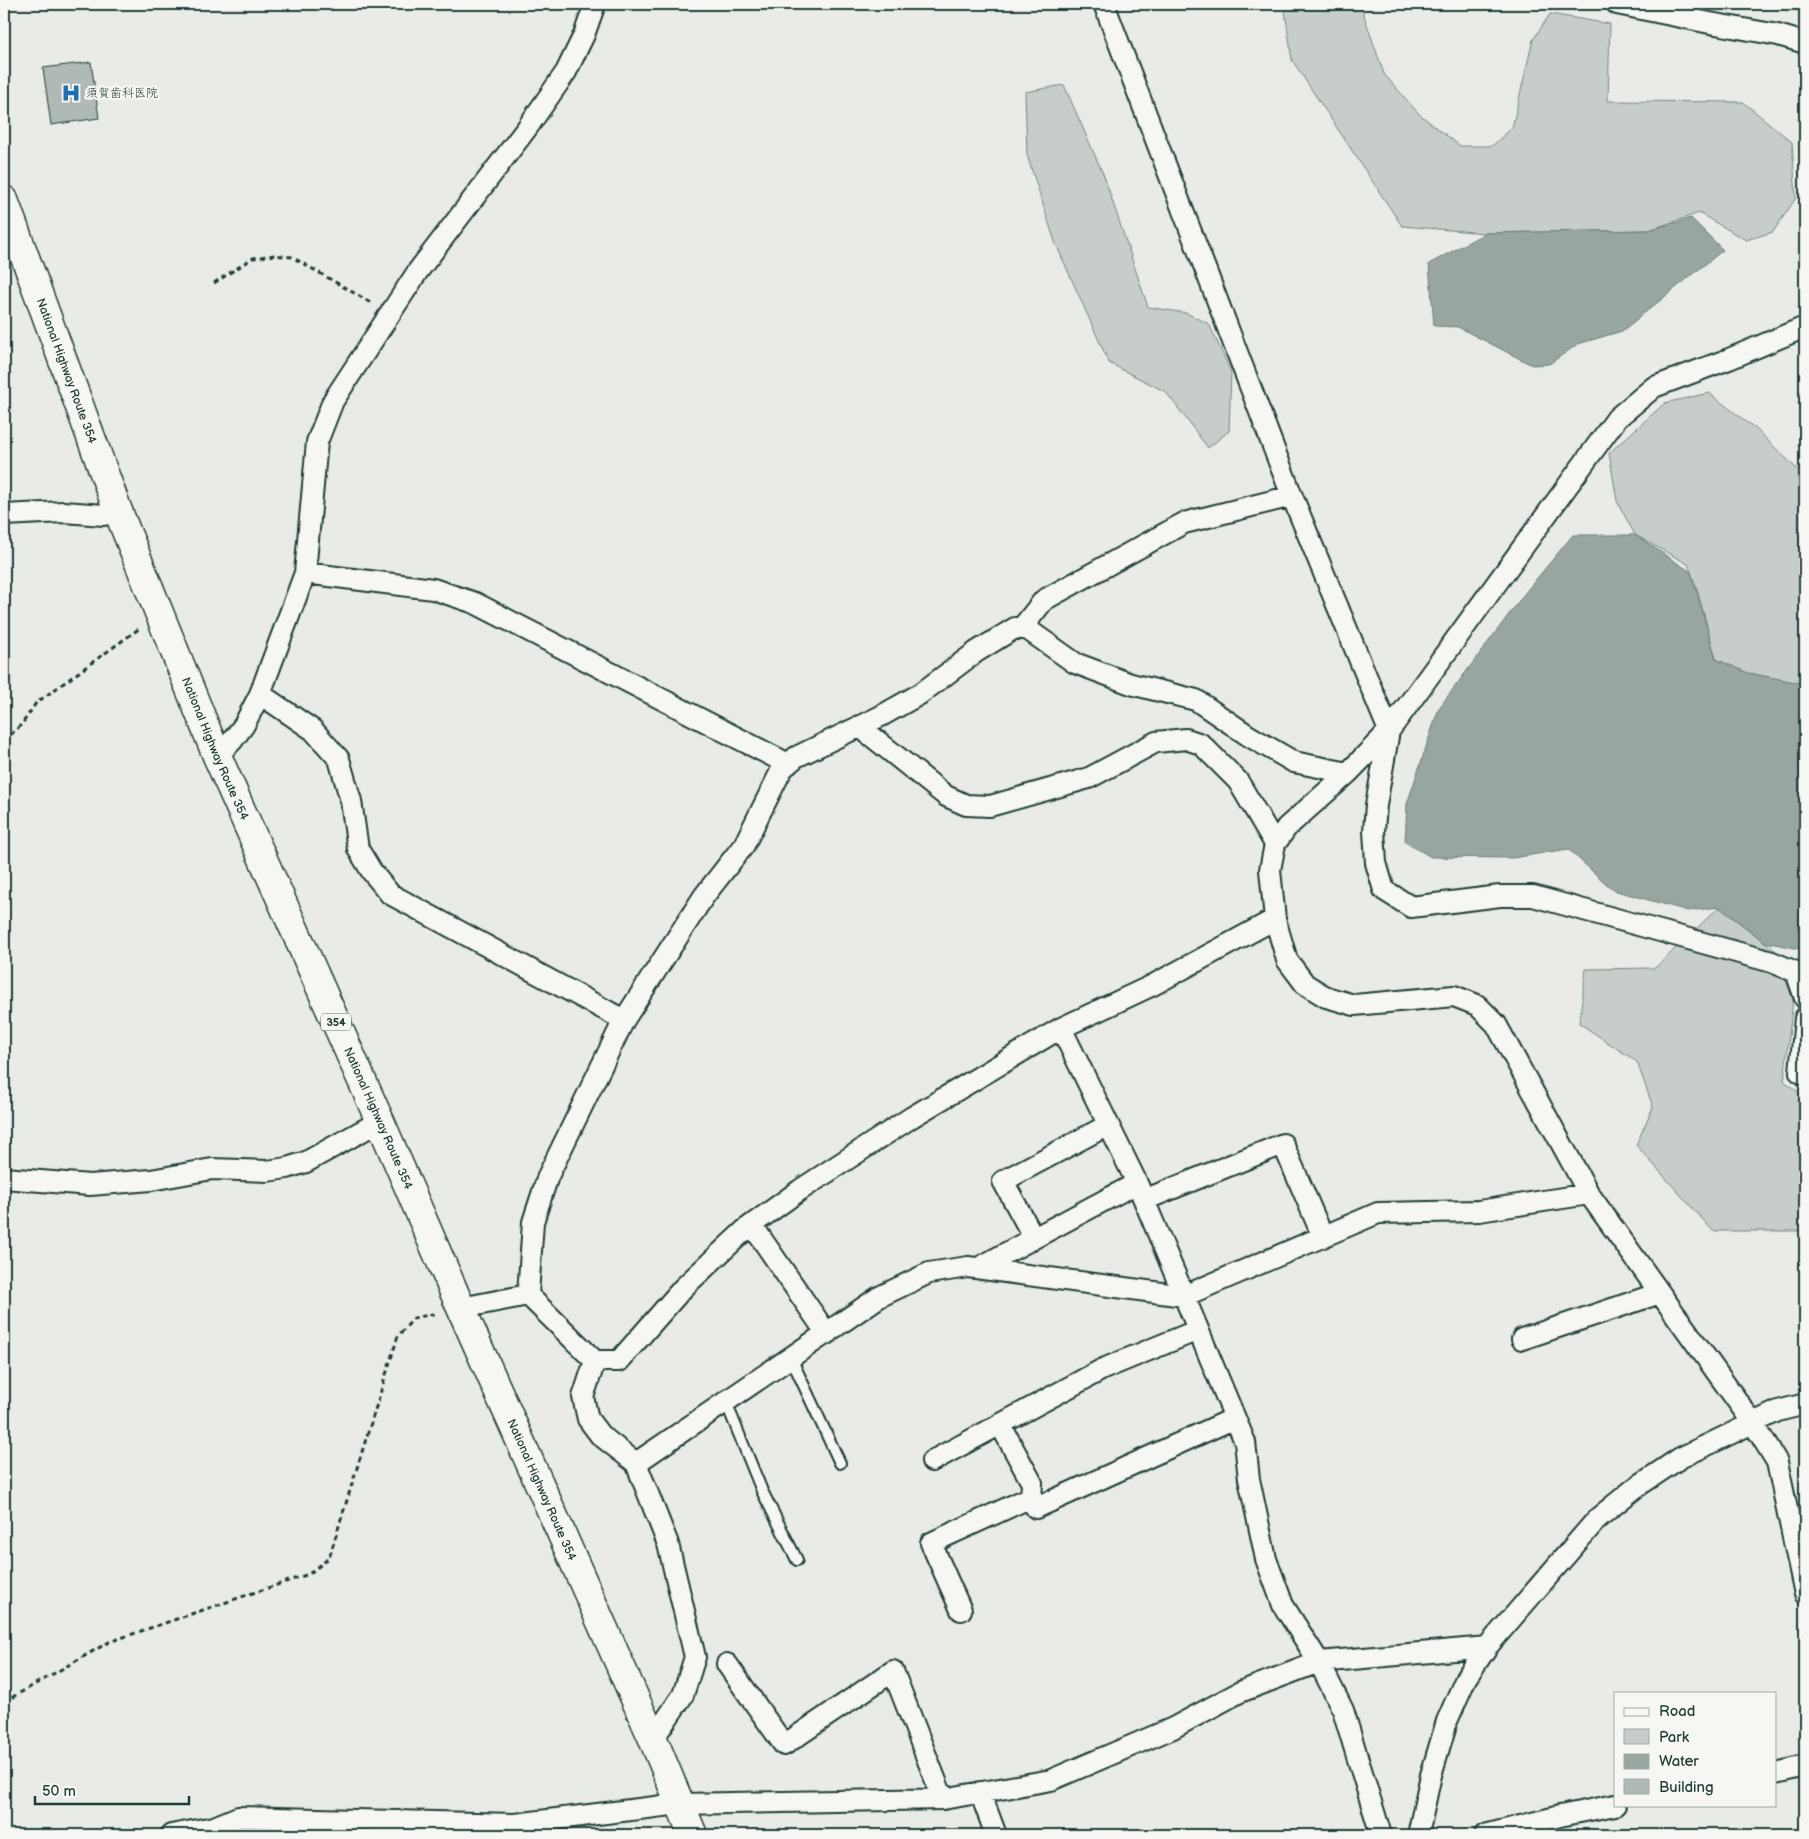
<svg xmlns="http://www.w3.org/2000/svg" width="1809" height="1839" font-family="'Balsamiq Sans','Klee One',sans-serif">
	<style>
		.green { fill: #c7cec9; stroke: #73867e }
		.water { fill: #99a6a0; stroke: #687c75 }
		.building { fill: #b0bab5; stroke: #1f3d34 }
		.lines { fill: none; stroke-linecap: round; stroke-linejoin: round }
		.service-casing { stroke: #1f3d34; stroke-width: 14 }
		.minor-casing { stroke: #1f3d34; stroke-width: 24 }
		.trunk-casing { stroke: #1f3d34; stroke-width: 31 }
		.path { stroke: #1f3d34; stroke-width: 3; stroke-dasharray: 5 4; stroke-linecap: butt }
		.service { stroke: #f6f6f2; stroke-width: 10 }
		.minor { stroke: #f6f6f2; stroke-width: 20 }
		.trunk { stroke: #f6f6f2; stroke-width: 28 }
		.labels { text-anchor: middle; stroke-width: 4.5; stroke-linejoin: round; paint-order: stroke }
		.shield { fill: #f6f6f2; stroke: #60746d; stroke-width: 1 }
		.shield-label { font-size: 11px; font-weight: bold; fill: #1f3d34 }
		.poi-label { font-size: 12px; fill: #1f3d34; stroke: #f6f6f2; text-anchor: start }
		.street-label { font-size: 12px; fill: #1f3d34; stroke: #f6f6f2 }
	</style>
	<rect width="100%" height="100%" fill="#e9ebe7"/>
	<filter id="ink" filterUnits="userSpaceOnUse"><feTurbulence type="fractalNoise" baseFrequency=".02" numOctaves="2"/><feDisplacementMap in="SourceGraphic" scale="10" xChannelSelector="R" yChannelSelector="G"/><feConvolveMatrix kernelMatrix="1 2 1 2 8 2 1 2 1" color-interpolation-filters="sRGB"/></filter>
	<g filter="url(#ink)">
		<path class="green" d="M1284 4H1360L1384 74 1419 114 1460 146H1492L1512 128 1533 40 1550 14 1610 24 1608 101 1743 102 1792 142 1796 198 1773 232 1746 240 1699 213 1649 230 1485 233 1402 226 1292 60Z
			M1064 85 1104 176 1148 307 1186 313 1209 324 1231 372 1229 431 1208 448 1166 392 1109 363 1055 242 1027 155 1025 92Z
			M1709 393 1756 429 1805 477V684L1737 671 1716 659 1697 589 1688 564 1635 535 1617 501 1609 453 1665 403Z
			M1719 907 1775 950 1793 1000 1784 1081 1805 1097V1231H1713L1636 1145 1653 1107 1637 1062 1579 1023 1586 969 1655 968Z"/>
		<path class="water" d="M1691 218 1723 250 1622 331 1578 344 1549 364 1532 365 1458 327 1434 326 1429 264 1485 233 1649 230Z
			M1573 535H1635L1691 572 1716 659 1748 673 1805 684V950L1765 942 1719 907 1688 911 1613 890 1568 849 1513 858 1431 857 1405 842 1407 804 1439 708 1528 589Z"/>
		<path class="building" d="M91 62 99 118 51 125 43 68Z"/>
		<g class="lines">
			<g class="service-casing">
				<path id="service" d="M791 1358 840 1463
					M726 1402 762 1491 797 1560"/>
			</g>
			<g class="minor-casing">
				<path id="minor" d="M1104 4 1292 496 1389 731 1376 805 1374 831 1376 863 1384 890 1411 907 1500 896H1533L1772 962 1796 972 1805 998
					M1617 4 1710 23 1778 35 1805 43
					M1805 327 1729 359 1654 387 1617 418 1389 731 1348 773 1287 827 1275 844 1270 870 1275 919 1287 960 1305 984 1326 997 1354 1005 1454 996 1477 1005 1496 1024 1589 1194 1753 1423 1777 1462 1805 1594
					M4 515 64 512 104 515 118 511
					M305 573 433 589 475 603 788 764
					M1021 629 1044 600 1184 523 1292 496
					M260 694 313 730 339 759 351 801 358 849 372 872 390 894 624 1020
					M859 726 946 796 966 805 990 806 1089 778 1156 742 1186 739 1201 744 1238 781 1275 844
					M217 756 232 741 244 725 260 694 305 573 317 442 333 401 418 271 527 128 566 72 584 35 595 4
					M1805 1018 1800 1072 1805 1075
					M1061 1028 1137 1183 1245 1442 1249 1479 1266 1559 1283 1605 1319 1662 1343 1710 1381 1835
					M4 1178 90 1185 151 1180 212 1169 267 1171 287 1168 306 1162 380 1121
					M1144 1200 1283 1144 1323 1237
					M752 1225 827 1334
					M1034 1238 1003 1181 1108 1125
					M978 1268 1137 1183
					M528 1295 533 1222 548 1176 624 1020 704 896 744 845 782 769 796 757 881 716 920 694 976 652 1015 628 1027 629 1075 663 1131 684 1196 700 1249 736 1294 762 1348 773
					M461 1308 528 1295 595 1361H619L684 1287 746 1229 800 1190 912 1117 1061 1028 1153 985 1275 919
					M1522 1339 1660 1293
					M595 1361 583 1397 588 1419 600 1435 636 1463 668 1544 695 1657 683 1695 653 1739
					M932 1461 1103 1369 1198 1330
					M636 1463 879 1297 929 1273 968 1267 1184 1296 1378 1213 1479 1211 1589 1194
					M1031 1497 1036 1508 1235 1418
					M961 1610 931 1543 1031 1497 1032 1483 1000 1424
					M727 1664 784 1745 893 1671 943 1799
					M1775 1773 1805 1766
					M980 1792 996 1835
					M171 1835 214 1827 238 1817 515 1824 680 1804 943 1799 1051 1780 1173 1728 1240 1692 1319 1662 1487 1647
					M1418 1835 1431 1775 1447 1721 1466 1678 1487 1647 1598 1518 1635 1488 1680 1458 1778 1411 1805 1404
					M1485 1835 1560 1816 1615 1805"/>
			</g>
			<g class="trunk-casing">
				<g id="trunk">
					<path id="s1" d="M4 200 118 511 217 756 380 1121 461 1308 653 1739 693 1835"/>
				</g>
			</g>
			<path class="path" d="M214 283 253 258 275 255 292 257 373 304
				M4 741 22 724 36 703 140 628
				M4 1702 109 1642 309 1574 329 1558 398 1336 414 1318 438 1313"/>
			<use href="#service" class="service"/>
			<use href="#minor" class="minor"/>
			<use href="#trunk" class="trunk"/>
		</g>
	</g>
	<defs>
		<g id="hospital-bare" transform="scale(1.5)"><path d="M-5-5h3v3.5h4V-5h3V5h-3V1.5h-4V5h-3Z" fill="#1f6fb2" stroke="#f6f6f2" stroke-width="2.5" paint-order="stroke"/></g>
	</defs>
	<g fill-rule="evenodd">
		<use href="#hospital-bare" x="71" y="93"/>
	</g>
	<g class="labels">
		<rect class="shield" x="321" y="1013.5" width="30" height="17" rx="4"/>
		<g class="shield-label">
			<text x="336" y="1026">354</text>
		</g>
		<g class="poi-label">
			<text x="86" y="97">須賀歯科医院</text>
		</g>
		<g class="street-label">
			<text dy="4" stroke="none"><textPath href="#s1" startOffset="182">National Highway Route 354</textPath></text>
			<text dy="4" stroke="none"><textPath href="#s1" startOffset="588">National Highway Route 354</textPath></text>
			<text dy="4" stroke="none"><textPath href="#s1" startOffset="992">National Highway Route 354</textPath></text>
			<text dy="4" stroke="none"><textPath href="#s1" startOffset="1398">National Highway Route 354</textPath></text>
		</g>
	</g>
	<rect width="1809" height="1839" fill="none" stroke="#f6f6f2" stroke-width="20"/>
	<rect x="10" y="10" width="1789" height="1819" fill="none" stroke="#1f3d34" stroke-width="2" filter="url(#ink)"/>
	<rect x="1614" y="1692" width="162" height="115" fill="#f6f6f2" stroke="#a0aca6"/>
	<rect x="1624" y="1708" width="25" height="8" fill="#f6f6f2" stroke="#a0aca6"/>
	<text x="1659" y="1716" font-size="15" fill="#1f3d34">Road</text>
	<rect x="1624" y="1729" width="25" height="15" fill="#c7cec9" stroke="#a0aca6"/>
	<text x="1659" y="1742" font-size="15" fill="#1f3d34">Park</text>
	<rect x="1624" y="1754" width="25" height="15" fill="#99a6a0" stroke="#a0aca6"/>
	<text x="1659" y="1766" font-size="15" fill="#1f3d34">Water</text>
	<rect x="1624" y="1779" width="25" height="15" fill="#b0bab5" stroke="#a0aca6"/>
	<text x="1659" y="1792" font-size="15" fill="#1f3d34">Building</text>
	<path d="M35 1796v8h154v-8" fill="none" stroke="#1f3d34" stroke-width="2.5"/>
	<text x="42" y="1796" font-size="15" fill="#1f3d34" stroke="#f6f6f2" stroke-width="4" paint-order="stroke">50 m</text>
</svg>
